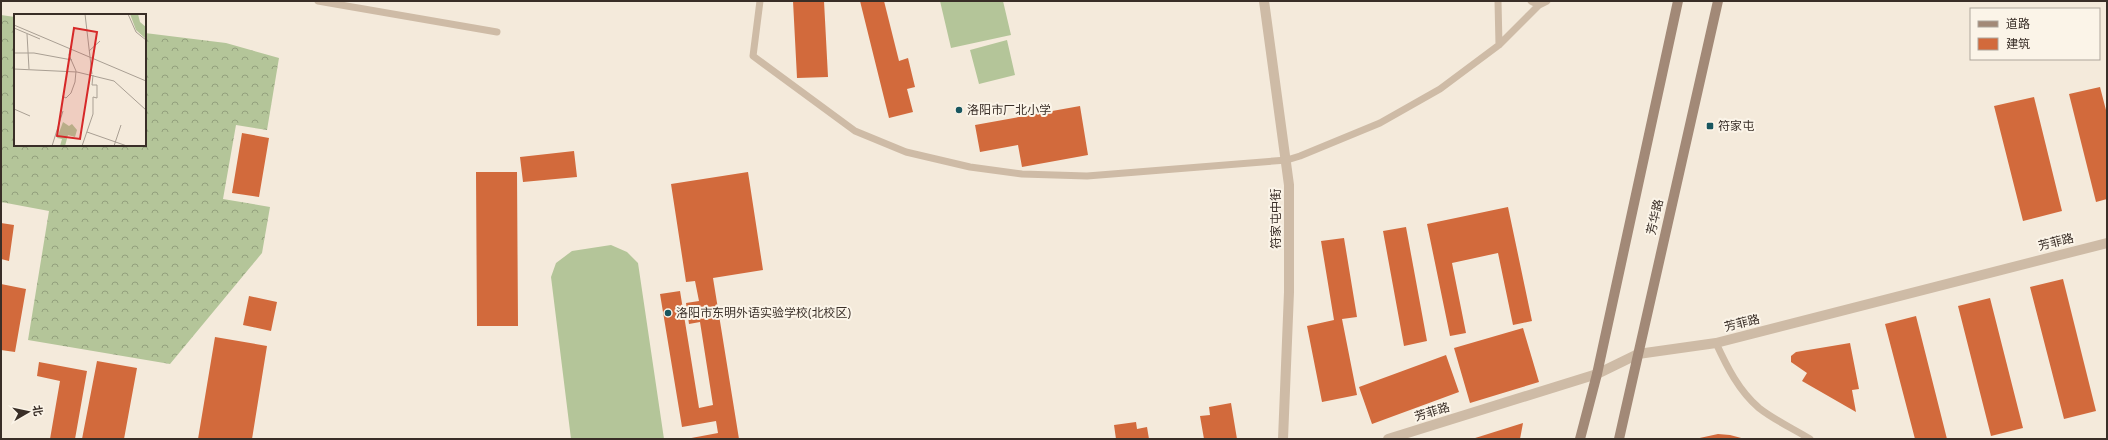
<svg xmlns="http://www.w3.org/2000/svg" width="2108" height="440" font-family="'Open Sans','Noto Sans SC',sans-serif">
	<style>
		.forest { fill: url(#forest-crowns) }
		.garden { fill: #b4c599 }
		.building { fill: #d26a3c }
		.lines { fill: none; stroke-linecap: round; stroke-linejoin: round }
		.service { stroke: #cebba6; stroke-width: 7 }
		.minor { stroke: #cebba6; stroke-width: 10 }
		.secondary { stroke: #a28977; stroke-width: 10 }
		.poi-dot { fill: #18565f; stroke: #fbf4e8; stroke-width: 1.5 }
		.labels { text-anchor: middle; stroke-width: 4; stroke-linejoin: round; paint-order: stroke }
		.poi-label { font-size: 12px; fill: #392e27; stroke: #fbf4e8; text-anchor: start }
		.street-label { font-size: 12px; fill: #392e27; stroke: #fbf4e8 }
		.inset-road { fill: none; stroke: #a99f93; stroke-width: 1 }
		.view { fill: #d62828; fill-opacity: 0.15; stroke: #d62828; stroke-width: 2 }
		.inset-edge { fill: none; stroke: #392e27; stroke-width: 2 }
	</style>
	<defs>
		<pattern id="forest-crowns" width="20" height="18" patternUnits="userSpaceOnUse"><rect width="20" height="18" fill="#b4c599"/><path d="M2 6a3 3 0 1 1 6 0M12 15a3 3 0 1 1 6 0" fill="none" stroke="#93a07d"/></pattern>
	</defs>
	<rect width="100%" height="100%" fill="#f4eadb"/>
	<path class="forest" d="M1 15 15 17V145H145V33L226 43 279 58 267 130 236 125 223 199 270 207 262 253 170 364 28 340 49 211 1 202Z"/>
	<path class="garden" d="M940 1H1003L1011 35 951 48Z
		M1007 40 1015 75 979 84 970 50Z
		M611 245 627 252 638 263 664 439H571L551 277 556 263 572 251Z"/>
	<path class="building" d="M793 1H824L828 77 797 78Z
		M860 1H884L899 61 908 58 915 87 907 89 913 112 889 118Z
		M2100 87 2107 114V199L2096 202 2069 94Z
		M2034 97 2062 211 2023 221 1994 106Z
		M1080 106 1088 155 1022 167 1018 145 980 152 975 125Z
		M242 133 269 138 259 197 232 193Z
		M574 151 577 177 523 182 520 157Z
		M476 172H517L518 326H477Z
		M748 172 763 270 713 278 739 439H686L718 433 716 421 682 427 660 294 680 291 699 408 713 405 700 322 689 324 686 303 699 301 695 281 686 282 671 184Z
		M1508 207 1532 321 1513 325 1498 253 1452 263 1466 333 1450 336 1427 224Z
		M1 223 14 225 9 261 1 259Z
		M1406 227 1427 341 1404 346 1383 231Z
		M1344 238 1357 317 1342 319 1357 395 1322 402 1307 326 1334 320 1321 241Z
		M2063 279 2096 411 2064 419 2030 287Z
		M1 284 26 289 15 352 1 350Z
		M249 296 277 302 271 331 243 325Z
		M1990 298 2023 428 1991 436 1958 306Z
		M1916 316 1947 439H1915L1885 324Z
		M1523 328 1539 382 1470 403 1454 348Z
		M215 337 267 346 252 439H198Z
		M1850 343 1859 389 1852 390 1856 412 1802 381 1807 373 1791 362V356L1796 352Z
		M1446 355 1459 392 1372 424 1359 387Z
		M97 361 137 368 124 439H82Z
		M39 362 87 371 75 439H50L60 381 37 376Z
		M1231 403 1237 439H1204L1200 416 1210 415 1209 407Z
		M1136 422 1137 429 1147 427 1149 439H1116L1114 425Z
		M1523 423 1520 439H1472Z
		M1718 434 1730 435 1745 439H1695Z"/>
	<g class="lines">
		<path class="service" d="M318 1 497 32
			M760 1 753 56 855 131 906 152 970 167 1022 174 1087 176 1287 160 1300 156 1380 123 1440 89 1499 45 1539 5 1547 1
			M1498 1 1499 45
			M1531 1 1539 5
			M1716 343C1727 367 1739 391 1759 408 1774 420 1794 429 1810 439"/>
		<path class="minor" d="M1264 1 1289 185V292L1283 439
			M1388 439 1597 374 1638 354 1716 343 2107 243"/>
		<path class="secondary" d="M1580 439 1597 374 1678 1
			M1619 439 1718 1"/>
	</g>
	<g class="poi-dot">
		<circle cx="959" cy="110" r="4"/>
		<rect x="1706" y="122" width="8" height="8" rx="2"/>
		<circle cx="668" cy="313" r="4"/>
	</g>
	<g class="labels">
		<g class="poi-label">
			<text x="967" y="114">洛阳市厂北小学</text>
			<text x="1718" y="130">符家屯</text>
			<text x="676" y="317">洛阳市东明外语实验学校(北校区)</text>
		</g>
		<g class="street-label">
			<text transform="translate(1655 217) rotate(-77)" y="4">芳华路</text>
			<text transform="translate(1276 219) rotate(-90)" y="4">符家屯中街</text>
			<text transform="translate(2056 242) rotate(-14)" y="4">芳菲路</text>
			<text transform="translate(1742 323) rotate(-14)" y="4">芳菲路</text>
			<text transform="translate(1432 412) rotate(-17)" y="4">芳菲路</text>
		</g>
	</g>
	<g transform="translate(14 14)">
		<rect width="132" height="132" fill="#f4eadb"/>
		<path d="M116 0H124L126 8 132 13V25L122 16Z" fill="#b4c599"/>
		<path d="M49 108 55 112 58 110 63 116 61 123 54 121 51 132H46L48 125 43 124Z" fill="#b4c599"/>
		<path class="inset-road" d="M71 0 78 60M114 0 122 18 132 26M0 11 132 67M0 14 26 25M13 20 15 55M75 37 86 27M0 39H20L58 46M0 55 63 58 100 67 132 96M48 82 52 84 57 79 61 68 62 57 55 41 56 35M0 95 16 102M73 118 113 132M38 132 49 97M68 132 79 100V83L83 84V71H78L79 61M100 132 107 111"/>
		<path class="view" d="M60 14 83 18 66 125 43 122Z"/>
		<rect width="132" height="132" class="inset-edge"/>
	</g>
	<rect width="2108" height="440" fill="none" stroke="#392e27" stroke-width="4"/>
	<rect x="1970" y="8" width="130" height="52" fill="#fbf4e8" stroke="#ada59b"/>
	<rect x="1978" y="21" width="20" height="6" fill="#a28977" stroke="#ada59b"/>
	<text x="2006" y="28" font-size="12" fill="#392e27">道路</text>
	<rect x="1978" y="38" width="20" height="12" fill="#d26a3c" stroke="#ada59b"/>
	<text x="2006" y="48" font-size="12" fill="#392e27">建筑</text>
	<g transform="translate(28 412) rotate(81)" stroke="#fbf4e8" stroke-width="3" paint-order="stroke">
	<path d="M0-3L7 15L0 10L-7 15Z" fill="#392e27"/>
	<text y="-6" font-size="11" font-weight="bold" text-anchor="middle" fill="#392e27">北</text>
	</g>
</svg>
